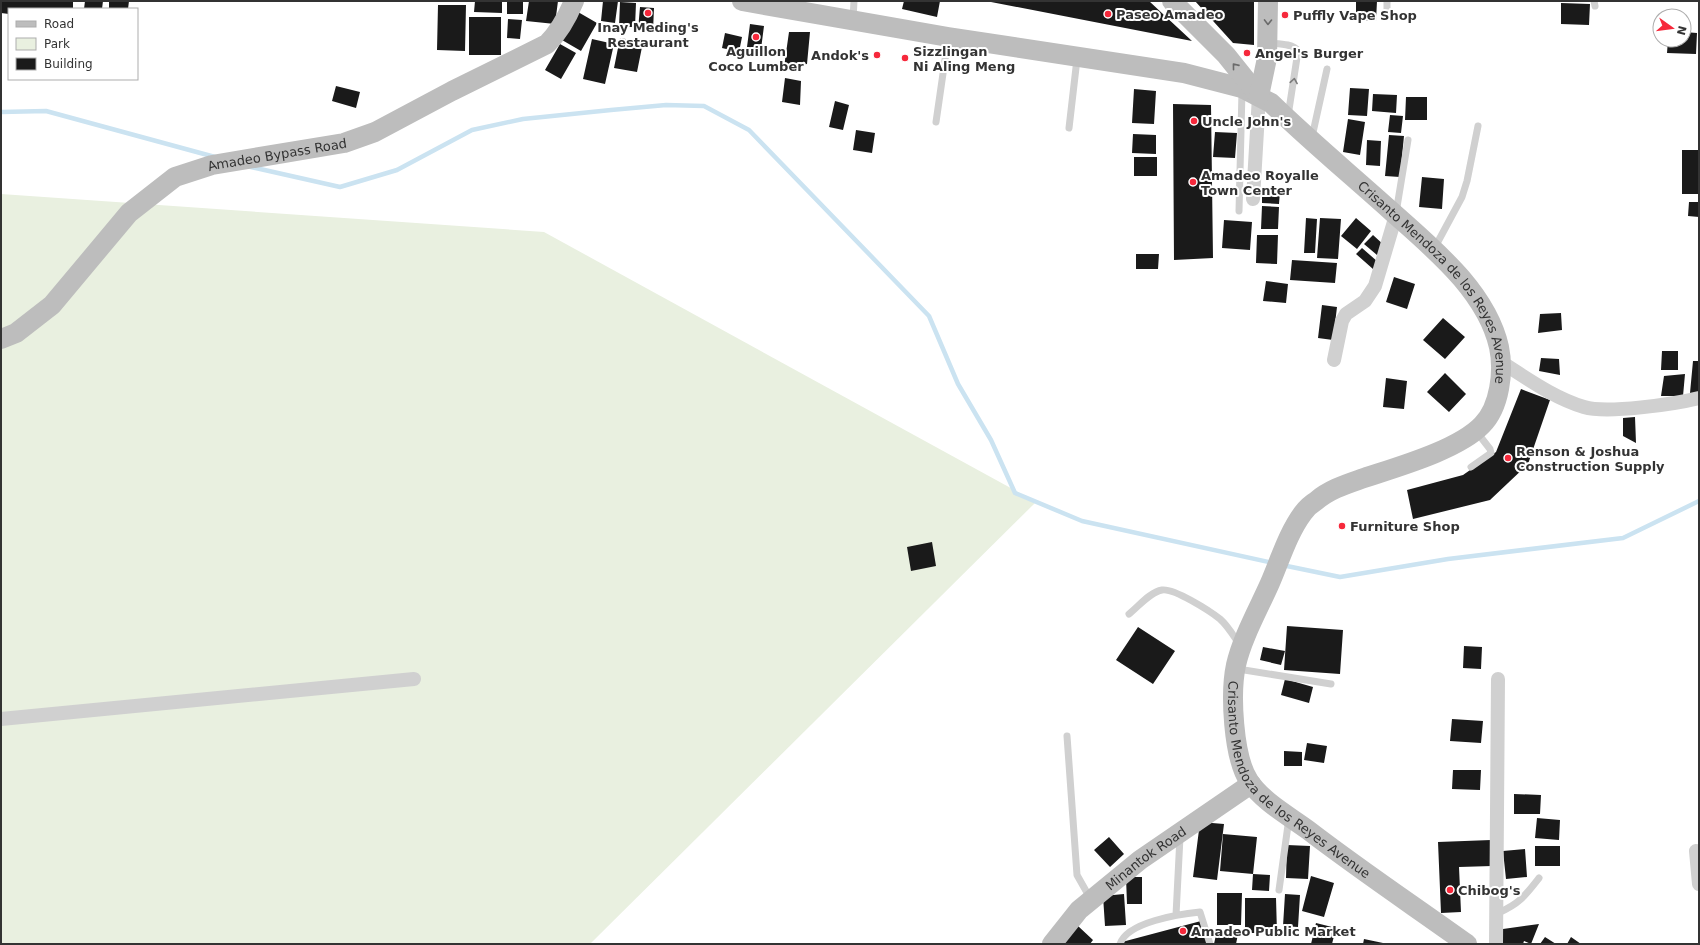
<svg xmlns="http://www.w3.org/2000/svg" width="1700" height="945" font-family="'DejaVu Sans',sans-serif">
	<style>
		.green { fill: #e9f0e0 }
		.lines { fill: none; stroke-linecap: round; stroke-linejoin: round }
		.stream { stroke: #cbe3f1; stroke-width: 4.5 }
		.building { fill: #1a1a1a }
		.lane { stroke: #d0d0d0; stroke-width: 7 }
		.street { stroke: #d0d0d0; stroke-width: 14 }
		.secondary { stroke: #bdbdbd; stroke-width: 20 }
		.oneway { stroke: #6a6a6a }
		.oneway2 { stroke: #7a7a7a }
		.poi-dot { fill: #f6283b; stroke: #fff; stroke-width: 1.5 }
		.labels { text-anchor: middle; stroke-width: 4; stroke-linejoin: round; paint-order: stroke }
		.poi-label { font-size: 13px; font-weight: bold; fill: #333; stroke: #fff; text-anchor: start }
		.street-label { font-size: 13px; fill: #333; stroke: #fff }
	</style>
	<rect width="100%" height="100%" fill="#fff"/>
	<path class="green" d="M1 194 544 232 1036 502 590 944H1Z"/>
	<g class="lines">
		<path class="stream" d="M1 112 46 111 215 157
			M251 167 340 187 397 170 472 130 523 119 611 110 666 105 704 106 749 130 929 316 958 384 991 440 1015 493 1082 521 1273 563
			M1282 565 1340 577 1448 559 1623 538 1699 501"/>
	</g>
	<path class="building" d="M1 1H73V9H9V14L1 13Z
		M85 1H103L102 9H84Z
		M109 1H129L128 9H109Z
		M475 1H502V13L474 12Z
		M507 1H523V14H507Z
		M529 1H558L555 24 526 21Z
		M603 1H618L615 23 601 21Z
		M904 1H940L937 17 902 9Z
		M991 1H1149L1192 41 991 2Z
		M1195 1H1254V45L1233 43Z
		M1356 1H1377L1376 21 1356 20Z
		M620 2 636 3 635 27H619Z
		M1561 3 1590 4 1589 25 1561 24Z
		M438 5H466L465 51 437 50Z
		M640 7 654 8 653 31 638 30Z
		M578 12 597 23 581 51 562 40Z
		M469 17H501V55H469Z
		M508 19 522 20 520 39 507 38Z
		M750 24 764 26 761 49 747 47Z
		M789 32H810L807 64 784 67Z
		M1684 32 1697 33 1696 54 1667 53 1668 40H1684Z
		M725 33 742 37 739 52 722 48Z
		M620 38 643 42 637 72 614 68Z
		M592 39 614 44 605 84 583 79Z
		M560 44 576 53 561 79 545 70Z
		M785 78 801 81 800 105 782 102Z
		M336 86 360 92 356 108 332 101Z
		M1350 88 1369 89 1367 116 1348 115Z
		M1134 89 1156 91 1154 124 1132 123Z
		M1373 94 1397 95 1396 113 1372 111Z
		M1406 97H1427V120H1405Z
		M835 101 849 105 843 130 829 127Z
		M1173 104 1211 105 1213 258 1174 260Z
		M1390 115 1403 116 1401 133 1388 132Z
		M1348 119 1365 122 1360 155 1343 152Z
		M856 130 875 133 872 153 853 150Z
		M1215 132 1237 133 1235 158 1213 157Z
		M1133 134 1156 135V154L1132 153Z
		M1389 135 1404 136 1400 177 1385 176Z
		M1367 140 1381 141 1380 166 1366 165Z
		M1682 150H1699V194H1682Z
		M1134 157H1157V176H1134Z
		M1422 177 1444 179 1442 209 1419 207Z
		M1262 191H1280L1279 204 1262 203Z
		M1689 202H1699V217L1688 216Z
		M1262 206 1279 207 1278 229H1261Z
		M1306 218 1317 219 1315 253H1304Z
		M1320 218 1341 219 1338 259 1317 258Z
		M1356 218 1371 231 1357 249 1341 236Z
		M1224 220 1252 222 1250 250 1222 248Z
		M1257 235H1278L1277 264 1256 263Z
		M1373 235 1385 246 1377 255 1364 244Z
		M1362 248 1378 262 1373 269 1356 254Z
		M1136 254H1159L1158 269H1136Z
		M1292 260 1337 263 1335 283 1290 280Z
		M1394 277 1415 284 1407 309 1386 302Z
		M1266 281 1288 284 1286 303 1263 301Z
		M1322 305 1337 307 1333 340 1318 338Z
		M1561 313 1562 330 1538 333 1540 314Z
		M1443 318 1465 337 1445 359 1423 340Z
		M1662 351H1678V370H1661Z
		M1541 358 1559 359 1560 375 1539 371Z
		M1693 361H1699V394L1690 393Z
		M1445 373 1466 394 1449 412 1427 392Z
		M1685 374 1683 396H1661L1664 376Z
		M1386 378 1407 381 1404 409 1383 407Z
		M1521 389 1550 400 1528 464 1490 500 1413 519 1407 490 1463 475 1496 452Z
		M1635 417 1636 443 1623 436V418Z
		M932 542 936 566 911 571 907 547Z
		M1287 626 1343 630 1340 674 1284 670Z
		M1138 627 1175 651 1153 684 1116 660Z
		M1464 646 1482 647 1481 669 1463 668Z
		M1263 647 1285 651 1281 665 1260 660Z
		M1285 679 1313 687 1309 703 1281 695Z
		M1452 719 1483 721 1481 743 1450 741Z
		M1307 743 1327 746 1324 763 1304 760Z
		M1284 751 1302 752V766H1284Z
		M1453 770H1481L1480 790 1452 789Z
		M1514 794 1541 795 1540 814H1514Z
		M1537 818 1560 820 1559 840 1535 838Z
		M1200 822 1224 824 1217 880 1193 877Z
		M1223 834 1257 837 1253 874 1270 875 1269 891 1252 890 1253 874 1220 871Z
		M1109 837 1124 854 1110 867 1094 850Z
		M1491 840 1492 866 1459 867 1461 912 1441 913 1438 842Z
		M1287 845 1310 846 1308 879 1286 878Z
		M1535 846H1560V866H1535Z
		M1525 849 1527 877 1506 879 1503 851Z
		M1311 876 1334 883 1324 917 1302 911Z
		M1126 877H1142V904H1127Z
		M1217 893H1242L1241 925H1217Z
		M1124 894 1126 925 1105 926 1103 896Z
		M1285 894 1300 895 1298 927 1283 926Z
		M1245 898H1276L1277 933H1245Z
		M1201 921 1208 944H1122V942Z
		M1316 923 1336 928 1332 944H1311Z
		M1539 924 1531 944 1524 941 1523 944H1501L1503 929Z
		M1078 926 1093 940 1090 944H1062Z
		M1217 930 1238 934 1236 944H1214Z
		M1545 937 1556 944H1540Z
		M1571 937 1581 944H1567Z
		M1364 939 1383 943V944H1363Z"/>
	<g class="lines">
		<path class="lane" d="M1594 1 1595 6
			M1387 16V1
			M853 19 854 1
			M1268 43C1277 44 1293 43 1298 51L1288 116
			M936 122 948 39
			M1069 128 1077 59
			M1312 137 1327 69
			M1239 211 1242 91
			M1396 213 1408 140
			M1434 249 1462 197 1467 181 1478 126
			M1471 467 1491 453 1490 449 1476 431
			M1129 614C1138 607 1150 592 1162 590 1174 588 1210 611 1220 619 1228 626 1233 635 1239 644
			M1238 669 1331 684
			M1067 736 1077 875 1090 898
			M1279 890 1289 818
			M1498 913C1519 904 1525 896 1539 878
			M1176 915 1180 837
			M1120 944C1127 922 1180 914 1200 912L1210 944"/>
		<path class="street" d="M1253 199 1259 96
			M1334 360 1342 321 1346 314 1365 301 1375 286 1396 215
			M1501 362C1528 379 1554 398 1584 407 1607 414 1675 404 1699 398
			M1 719 414 679
			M1696 851 1699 884
			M1496 944 1498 679"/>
		<g class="secondary">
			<path id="s1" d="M742 1 948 37 1184 73 1242 88 1271 103C1309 140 1350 174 1390 210 1431 247 1486 290 1499 347 1504 371 1500 407 1482 425 1458 450 1397 467 1364 478 1347 484 1330 489 1316 501 1311 504 1306 509 1303 513 1288 533 1280 560 1270 583 1259 608 1242 638 1236 665 1230 693 1233 757 1249 781 1262 801 1289 816 1308 830 1360 870 1414 906 1467 944"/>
			<path d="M1172 1 1226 55 1258 95"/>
			<path d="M1259 96 1267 58 1268 1"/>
			<path id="s2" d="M1 339 16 333 52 305 129 213 175 177 212 165 344 143 375 132 452 91 547 44C560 31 567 18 574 1"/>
			<path id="s3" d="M1052 944 1079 910 1140 860 1251 784"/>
		</g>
	</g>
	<defs><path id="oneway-chevron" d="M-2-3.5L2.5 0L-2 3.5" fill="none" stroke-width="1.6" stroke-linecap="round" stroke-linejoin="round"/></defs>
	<g class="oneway">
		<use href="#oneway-chevron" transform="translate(1268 22) rotate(91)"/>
		<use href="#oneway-chevron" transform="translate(1235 66) rotate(-129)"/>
	</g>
	<use class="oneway2" href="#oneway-chevron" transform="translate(1294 81) rotate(-81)"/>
	<g class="poi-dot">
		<circle cx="648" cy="13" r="4"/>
		<circle cx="1108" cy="14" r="4"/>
		<circle cx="1285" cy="15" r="4"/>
		<circle cx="756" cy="37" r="4"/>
		<circle cx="1247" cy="53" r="4"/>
		<circle cx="877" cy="55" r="4"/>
		<circle cx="905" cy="58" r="4"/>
		<circle cx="1194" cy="121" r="4"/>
		<circle cx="1193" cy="182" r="4"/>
		<circle cx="1508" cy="458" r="4"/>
		<circle cx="1342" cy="526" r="4"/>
		<circle cx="1450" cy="890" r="4"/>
		<circle cx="1183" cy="931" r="4"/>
	</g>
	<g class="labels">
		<g class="poi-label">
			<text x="1116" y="19">Paseo Amadeo</text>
			<text x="1293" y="20">Puffly Vape Shop</text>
			<text x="648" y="32" text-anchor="middle">Inay Meding's<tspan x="648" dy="15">Restaurant</tspan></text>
			<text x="756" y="56" text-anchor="middle">Aguillon<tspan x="756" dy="15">Coco Lumber</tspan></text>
			<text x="913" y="56">Sizzlingan<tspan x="913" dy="15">Ni Aling Meng</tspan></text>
			<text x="1255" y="58">Angel's Burger</text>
			<text x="869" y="60" text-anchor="end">Andok's</text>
			<text x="1202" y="126">Uncle John's</text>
			<text x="1201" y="180">Amadeo Royalle<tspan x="1201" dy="15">Town Center</tspan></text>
			<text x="1516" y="456">Renson &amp; Joshua<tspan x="1516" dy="15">Construction Supply</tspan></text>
			<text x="1350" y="531">Furniture Shop</text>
			<text x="1458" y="895">Chibog's</text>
			<text x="1191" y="936">Amadeo Public Market</text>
		</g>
		<g class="street-label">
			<text dy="5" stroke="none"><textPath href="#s2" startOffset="345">Amadeo Bypass Road</textPath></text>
			<text dy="5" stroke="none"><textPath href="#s1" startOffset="788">Crisanto Mendoza de los Reyes Avenue</textPath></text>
			<text dy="5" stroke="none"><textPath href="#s1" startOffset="1473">Crisanto Mendoza de los Reyes Avenue</textPath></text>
			<text dy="5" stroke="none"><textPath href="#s3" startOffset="128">Minantok Road</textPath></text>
		</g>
	</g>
	<rect width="1700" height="945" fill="none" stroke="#333333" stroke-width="4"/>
	<rect x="8" y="8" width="130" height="72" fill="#ffffff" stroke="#adadad"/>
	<rect x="16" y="21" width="20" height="6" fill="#bdbdbd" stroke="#adadad"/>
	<text x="44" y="28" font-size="12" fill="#333333">Road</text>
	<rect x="16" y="38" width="20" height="12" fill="#e9f0e0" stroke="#adadad"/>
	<text x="44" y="48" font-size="12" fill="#333333">Park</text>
	<rect x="16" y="58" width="20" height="12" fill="#1a1a1a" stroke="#adadad"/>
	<text x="44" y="68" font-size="12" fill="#333333">Building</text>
	<g transform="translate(1672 28) rotate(104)"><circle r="19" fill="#ffffff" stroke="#adadad"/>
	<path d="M0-3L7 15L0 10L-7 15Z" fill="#f6283b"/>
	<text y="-6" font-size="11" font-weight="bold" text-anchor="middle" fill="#333333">N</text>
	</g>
</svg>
